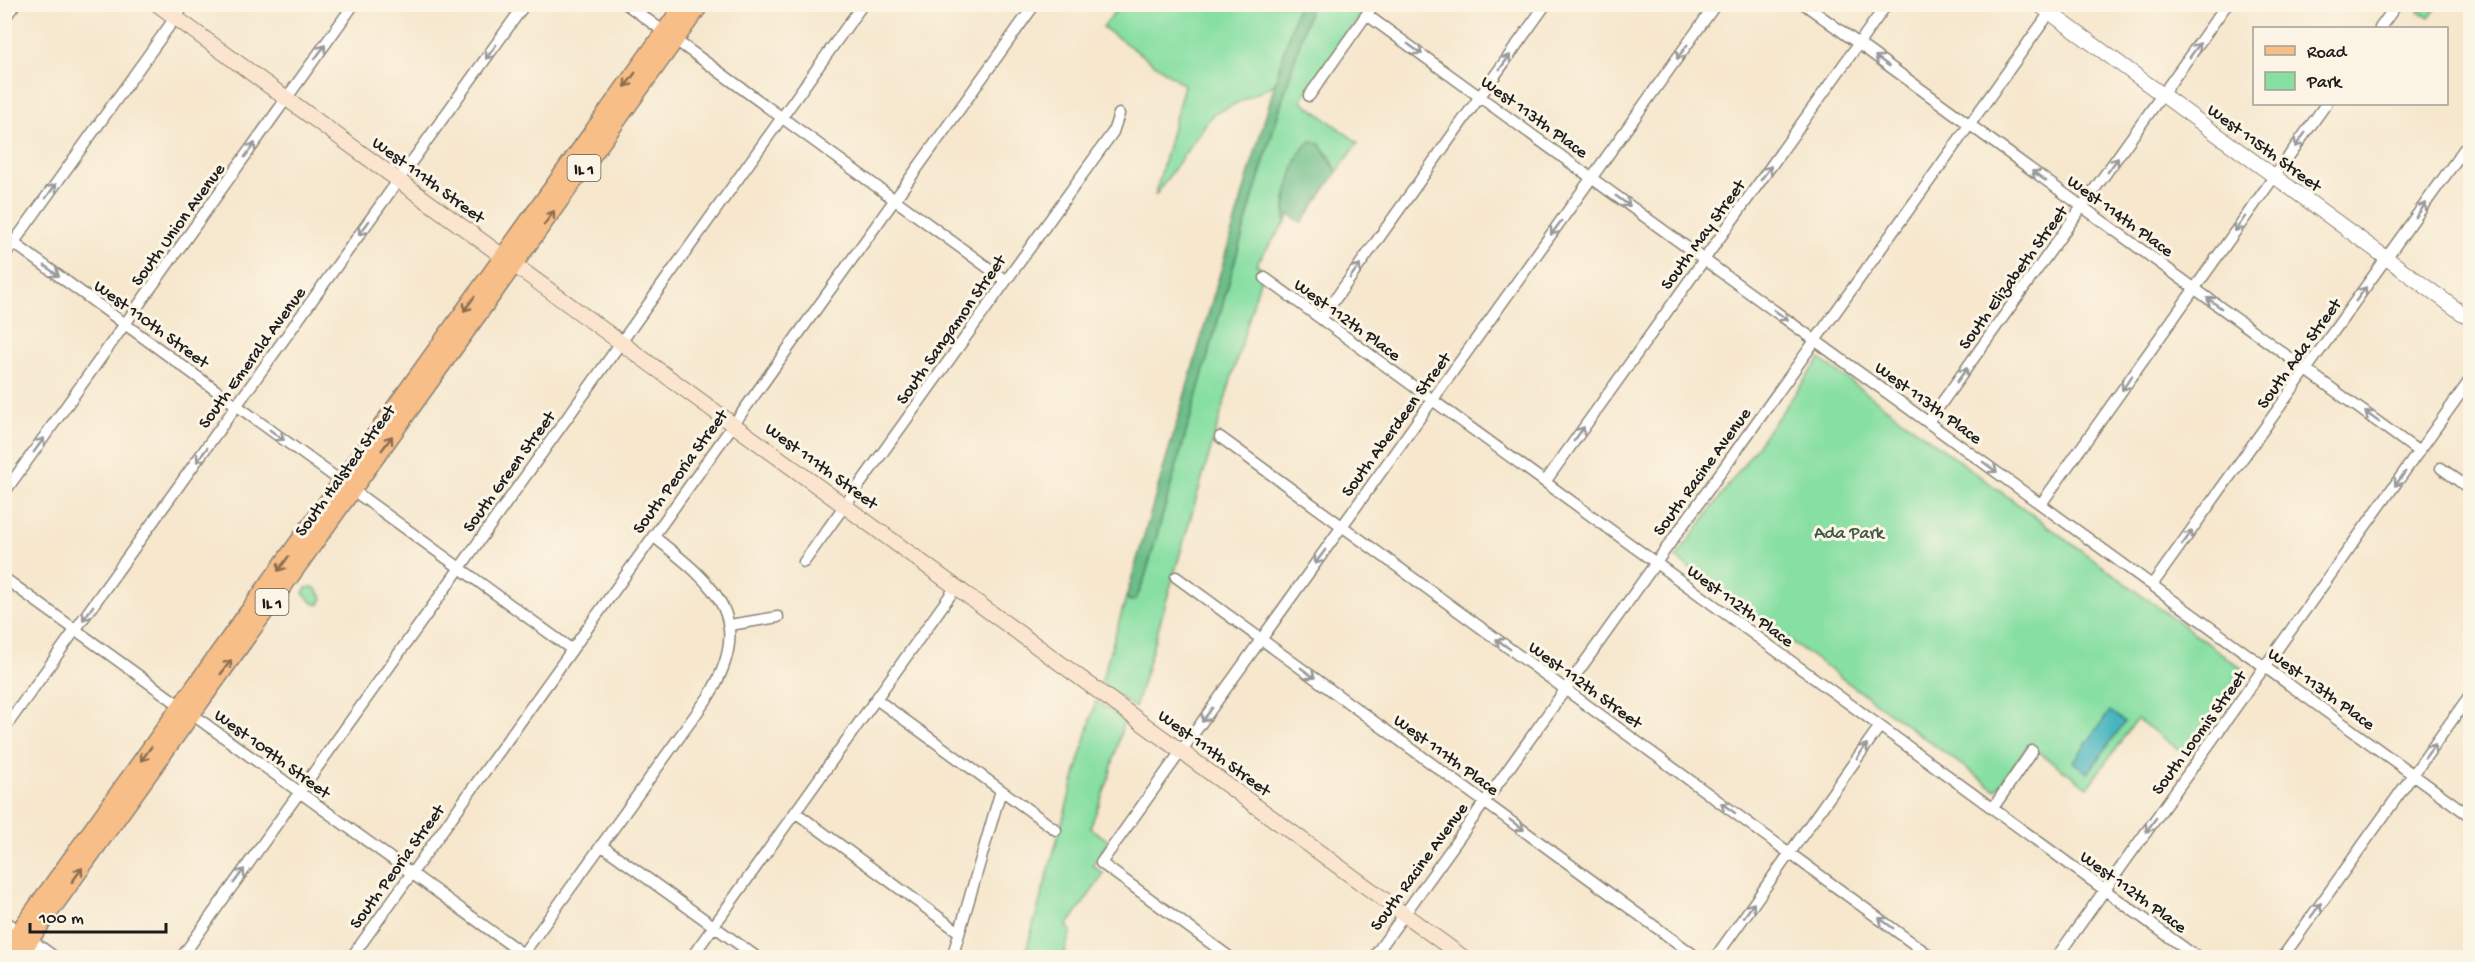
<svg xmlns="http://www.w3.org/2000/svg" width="2475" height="962" font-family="'Gochi Hand',sans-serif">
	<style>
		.green { fill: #87dfa3; stroke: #527e60; stroke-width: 1.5 }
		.forest { fill: #6dbe89; stroke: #446d52; stroke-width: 1.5 }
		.water { fill: #46b5c0; stroke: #31686e; stroke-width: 1.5 }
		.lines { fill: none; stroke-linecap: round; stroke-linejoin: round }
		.minor-casing { stroke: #898274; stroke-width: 13 }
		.tertiary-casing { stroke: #898274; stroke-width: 16 }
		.secondary-casing { stroke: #898274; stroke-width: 17 }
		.primary-casing { stroke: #898274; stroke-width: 19 }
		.minor { stroke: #fff; stroke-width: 10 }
		.tertiary { stroke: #fff; stroke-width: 14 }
		.secondary { stroke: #fce5cf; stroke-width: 15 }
		.primary { stroke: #f7be87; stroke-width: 16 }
		.oneway { stroke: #999 }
		.oneway2 { stroke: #8a6d52 }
		.labels { text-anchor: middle; stroke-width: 6; stroke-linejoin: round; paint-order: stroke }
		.shield { fill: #fcf5e5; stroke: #5f5d58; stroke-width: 1.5 }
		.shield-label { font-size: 16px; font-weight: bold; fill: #1c1c1c }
		.street-label { font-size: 18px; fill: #1c1c1c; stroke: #fcf5e5 }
		.park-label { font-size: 18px; fill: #3c5644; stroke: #fcf5e5 }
	</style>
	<rect width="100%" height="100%" fill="#fcf5e5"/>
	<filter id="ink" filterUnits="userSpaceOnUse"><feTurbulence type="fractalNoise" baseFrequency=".0167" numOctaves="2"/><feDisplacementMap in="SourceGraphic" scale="12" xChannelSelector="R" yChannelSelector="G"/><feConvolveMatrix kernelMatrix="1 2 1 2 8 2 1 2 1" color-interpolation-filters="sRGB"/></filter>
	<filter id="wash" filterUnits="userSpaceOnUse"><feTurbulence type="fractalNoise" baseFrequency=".008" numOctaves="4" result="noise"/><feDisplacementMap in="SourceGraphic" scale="24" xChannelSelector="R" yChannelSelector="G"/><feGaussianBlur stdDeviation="1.35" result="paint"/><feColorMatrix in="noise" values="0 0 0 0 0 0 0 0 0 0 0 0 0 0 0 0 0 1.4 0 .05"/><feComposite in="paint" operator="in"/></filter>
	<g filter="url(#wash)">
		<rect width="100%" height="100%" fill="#f6e7cd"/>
		<path class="green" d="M1120 5H1298L1274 85 1212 115 1155 196 1184 85 1103 27Z
			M1311 5H1368L1301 100 1358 143 1337 172 1331 158 1316 142 1312 141 1299 154 1285 198V223L1256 264 1263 270 1135 708 1101 683 1126 598 1131 601 1139 593 1145 577 1254 194Z
			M2424 5V4L2439 5 2429 18 2419 11Z
			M1820 359 2244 670 2185 754 2137 719 2088 787 2028 745 1996 790 1676 558Z
			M314 587 323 598 319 605 313 603 303 593 306 588Z
			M1096 701 1124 720 1108 781 1090 828 1109 841 1092 865 1104 874 1067 926 1071 931 1063 957 1024 958Z"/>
		<path class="forest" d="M1298 4 1311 5 1254 194 1145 577 1136 599 1131 601 1126 598Z
			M1312 141 1320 144 1337 172 1302 223 1290 215 1285 223C1284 203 1293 149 1312 141Z"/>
		<path class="water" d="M2110 711 2125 722 2088 773 2073 762Z"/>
	</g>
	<g filter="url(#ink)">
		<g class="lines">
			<g class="minor-casing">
				<path id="minor" d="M626 4 1005 280
					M1804 4 2419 452
					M1367 15 2470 816
					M4 19 15 4
					M2380 28 2397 4
					M1309 96 1374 4
					M4 236 571 649
					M4 256 185 4
					M1265 278 2198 958
					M1321 319 1546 4
					M1928 422 2227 4
					M1220 437 1933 958
					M2441 468 2470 489
					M1545 482 1887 4
					M4 493 354 4
					M2041 504 2326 104
					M804 562 1113 132 1119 114
					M1176 577 1698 958
					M4 578 523 954
					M2152 585 2470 141
					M730 625 778 617
					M876 699 1056 830
					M4 729 525 4
					M1993 808 2032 751
					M795 812 959 932
					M601 845 758 958
					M4 920 56 958
					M181 958 863 4
					M351 958 1035 4
					M520 958 709 696C757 616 713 584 653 536
					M691 958 956 587
					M952 958 1001 790
					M1231 958 1101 863 1716 4
					M1373 958 2056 4
					M1715 958 1880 726
					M2056 958 2470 380
					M2282 958 2470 695"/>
			</g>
			<g class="tertiary-casing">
				<path id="tertiary" d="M2038 4 2470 319"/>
			</g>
			<g class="secondary-casing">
				<path id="secondary" d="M157 4 1464 958"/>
			</g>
			<g class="primary-casing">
				<path id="primary" d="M4 952 684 4
					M17 958 701 4"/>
			</g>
			<use href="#minor" class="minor"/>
			<use href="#tertiary" class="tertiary"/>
			<use href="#secondary" class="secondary"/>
			<use href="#primary" class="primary"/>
		</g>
		<defs><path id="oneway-shaft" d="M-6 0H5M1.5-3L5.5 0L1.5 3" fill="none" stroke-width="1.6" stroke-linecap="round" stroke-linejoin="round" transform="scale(1.5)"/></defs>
		<g class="oneway">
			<use href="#oneway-shaft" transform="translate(1415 49) rotate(36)"/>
			<use href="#oneway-shaft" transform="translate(2195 50) rotate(-54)"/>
			<use href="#oneway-shaft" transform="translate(320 52) rotate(-54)"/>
			<use href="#oneway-shaft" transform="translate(491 52) rotate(126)"/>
			<use href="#oneway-shaft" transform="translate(1682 52) rotate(126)"/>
			<use href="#oneway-shaft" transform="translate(1882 61) rotate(-144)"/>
			<use href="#oneway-shaft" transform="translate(1505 62) rotate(-54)"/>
			<use href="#oneway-shaft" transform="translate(2300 140) rotate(126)"/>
			<use href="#oneway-shaft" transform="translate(250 150) rotate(-54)"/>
			<use href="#oneway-shaft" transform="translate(2113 165) rotate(-54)"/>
			<use href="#oneway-shaft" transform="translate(1766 173) rotate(-54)"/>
			<use href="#oneway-shaft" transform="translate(2039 176) rotate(-144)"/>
			<use href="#oneway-shaft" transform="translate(51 191) rotate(-54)"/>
			<use href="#oneway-shaft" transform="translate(1623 201) rotate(36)"/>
			<use href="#oneway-shaft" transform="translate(2421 210) rotate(-54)"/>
			<use href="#oneway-shaft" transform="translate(2240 224) rotate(125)"/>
			<use href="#oneway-shaft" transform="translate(364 228) rotate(126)"/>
			<use href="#oneway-shaft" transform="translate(1556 228) rotate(126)"/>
			<use href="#oneway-shaft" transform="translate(52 271) rotate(36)"/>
			<use href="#oneway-shaft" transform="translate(1355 271) rotate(-54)"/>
			<use href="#oneway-shaft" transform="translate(2361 294) rotate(-54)"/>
			<use href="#oneway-shaft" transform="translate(2214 303) rotate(-144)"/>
			<use href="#oneway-shaft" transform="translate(1781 315) rotate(36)"/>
			<use href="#oneway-shaft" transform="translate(1962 375) rotate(-54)"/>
			<use href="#oneway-shaft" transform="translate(2127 383) rotate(125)"/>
			<use href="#oneway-shaft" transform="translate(2372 417) rotate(-144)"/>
			<use href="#oneway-shaft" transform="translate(1579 434) rotate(-54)"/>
			<use href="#oneway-shaft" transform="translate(277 435) rotate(36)"/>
			<use href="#oneway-shaft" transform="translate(39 445) rotate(-54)"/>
			<use href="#oneway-shaft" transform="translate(202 455) rotate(126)"/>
			<use href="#oneway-shaft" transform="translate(1990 467) rotate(36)"/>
			<use href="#oneway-shaft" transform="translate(2400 479) rotate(126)"/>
			<use href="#oneway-shaft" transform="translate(2187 538) rotate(-54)"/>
			<use href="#oneway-shaft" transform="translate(1320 557) rotate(126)"/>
			<use href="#oneway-shaft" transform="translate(88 613) rotate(126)"/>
			<use href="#oneway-shaft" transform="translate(1503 644) rotate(-144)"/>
			<use href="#oneway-shaft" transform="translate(1308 673) rotate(36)"/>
			<use href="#oneway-shaft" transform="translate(1207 715) rotate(126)"/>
			<use href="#oneway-shaft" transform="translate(1862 751) rotate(-55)"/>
			<use href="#oneway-shaft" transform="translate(2430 751) rotate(-54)"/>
			<use href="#oneway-shaft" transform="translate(1728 808) rotate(-144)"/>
			<use href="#oneway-shaft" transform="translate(1517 825) rotate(36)"/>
			<use href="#oneway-shaft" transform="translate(2151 825) rotate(126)"/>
			<use href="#oneway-shaft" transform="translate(239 876) rotate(-54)"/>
			<use href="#oneway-shaft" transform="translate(1749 910) rotate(-54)"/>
			<use href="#oneway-shaft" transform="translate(2316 910) rotate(-54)"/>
			<use href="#oneway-shaft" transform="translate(1886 923) rotate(-144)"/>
		</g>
		<g class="oneway2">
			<use href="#oneway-shaft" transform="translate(630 80) rotate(126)"/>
			<use href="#oneway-shaft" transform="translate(549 218) rotate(-54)"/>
			<use href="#oneway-shaft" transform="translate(469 304) rotate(126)"/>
			<use href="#oneway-shaft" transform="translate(387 443) rotate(-54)"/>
			<use href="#oneway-shaft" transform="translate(283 564) rotate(126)"/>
			<use href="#oneway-shaft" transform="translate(226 667) rotate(-54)"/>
			<use href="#oneway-shaft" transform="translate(146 754) rotate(126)"/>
			<use href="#oneway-shaft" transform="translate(77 875) rotate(-54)"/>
		</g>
	</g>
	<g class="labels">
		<g class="shield">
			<rect x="567.5" y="155" width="33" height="26" rx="4.5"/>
			<rect x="255.5" y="589" width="33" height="26" rx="4.5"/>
		</g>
		<g class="shield-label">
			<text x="584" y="174">IL 1</text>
			<text x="272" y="608">IL 1</text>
		</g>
		<g class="street-label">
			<text transform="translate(1535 116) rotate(36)" y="6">West 113th Place</text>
			<text transform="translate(2265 147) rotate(36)" y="6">West 115th Street</text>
			<text transform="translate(429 179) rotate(36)" y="6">West 111th Street</text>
			<text transform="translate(2121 215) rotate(36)" y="6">West 114th Place</text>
			<text transform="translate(177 224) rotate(-54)" y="6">South Union Avenue</text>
			<text transform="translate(1702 234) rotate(-54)" y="6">South May Street</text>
			<text transform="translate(2012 277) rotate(-54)" y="6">South Elizabeth Street</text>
			<text transform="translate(1348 319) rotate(36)" y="6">West 112th Place</text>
			<text transform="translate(152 323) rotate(36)" y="6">West 110th Street</text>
			<text transform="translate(950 329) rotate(-55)" y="6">South Sangamon Street</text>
			<text transform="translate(2298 353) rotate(-54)" y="6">South Ada Street</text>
			<text transform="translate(251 357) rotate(-54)" y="6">South Emerald Avenue</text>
			<text transform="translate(1929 402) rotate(36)" y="6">West 113th Place</text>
			<text transform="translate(1395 424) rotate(-54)" y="6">South Aberdeen Street</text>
			<text transform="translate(822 465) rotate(36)" y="6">West 111th Street</text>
			<text transform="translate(344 470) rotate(-54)" y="6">South Halsted Street</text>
			<text transform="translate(508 471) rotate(-54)" y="6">South Green Street</text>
			<text transform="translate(679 471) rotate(-54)" y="6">South Peoria Street</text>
			<text transform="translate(1701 471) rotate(-54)" y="6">South Racine Avenue</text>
			<text transform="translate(1741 605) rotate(36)" y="6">West 112th Place</text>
			<text transform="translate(1586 684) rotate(36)" y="6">West 112th Street</text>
			<text transform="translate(2322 688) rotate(36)" y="6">West 113th Place</text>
			<text transform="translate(2198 732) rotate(-54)" y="6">South Loomis Street</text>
			<text transform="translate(1215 752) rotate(36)" y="6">West 111th Street</text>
			<text transform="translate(273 753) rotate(36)" y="6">West 109th Street</text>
			<text transform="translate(1447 754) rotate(36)" y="6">West 111th Place</text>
			<text transform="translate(396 866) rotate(-54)" y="6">South Peoria Street</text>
			<text transform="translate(1418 866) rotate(-54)" y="6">South Racine Avenue</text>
			<text transform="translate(2134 891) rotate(36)" y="6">West 112th Place</text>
		</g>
		<g class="park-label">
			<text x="1849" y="538">Ada Park</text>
		</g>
	</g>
	<rect width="2475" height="962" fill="none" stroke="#fcf5e5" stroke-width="24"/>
	<rect x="2253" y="27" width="195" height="78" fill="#fcf5e5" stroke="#a29e95" stroke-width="1.5"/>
	<rect x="2265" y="46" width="30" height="9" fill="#f7be87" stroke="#a29e95" stroke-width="1.5"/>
	<text x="2307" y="57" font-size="18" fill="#1c1c1c">Road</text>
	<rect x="2265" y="72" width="30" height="18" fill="#87dfa3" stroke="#a29e95" stroke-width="1.5"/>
	<text x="2307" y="87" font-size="18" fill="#1c1c1c">Park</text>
	<path d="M30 923v9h136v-9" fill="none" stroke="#1c1c1c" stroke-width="3"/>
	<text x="39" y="923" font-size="18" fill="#1c1c1c" stroke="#fcf5e5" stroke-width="4.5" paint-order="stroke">100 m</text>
</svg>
